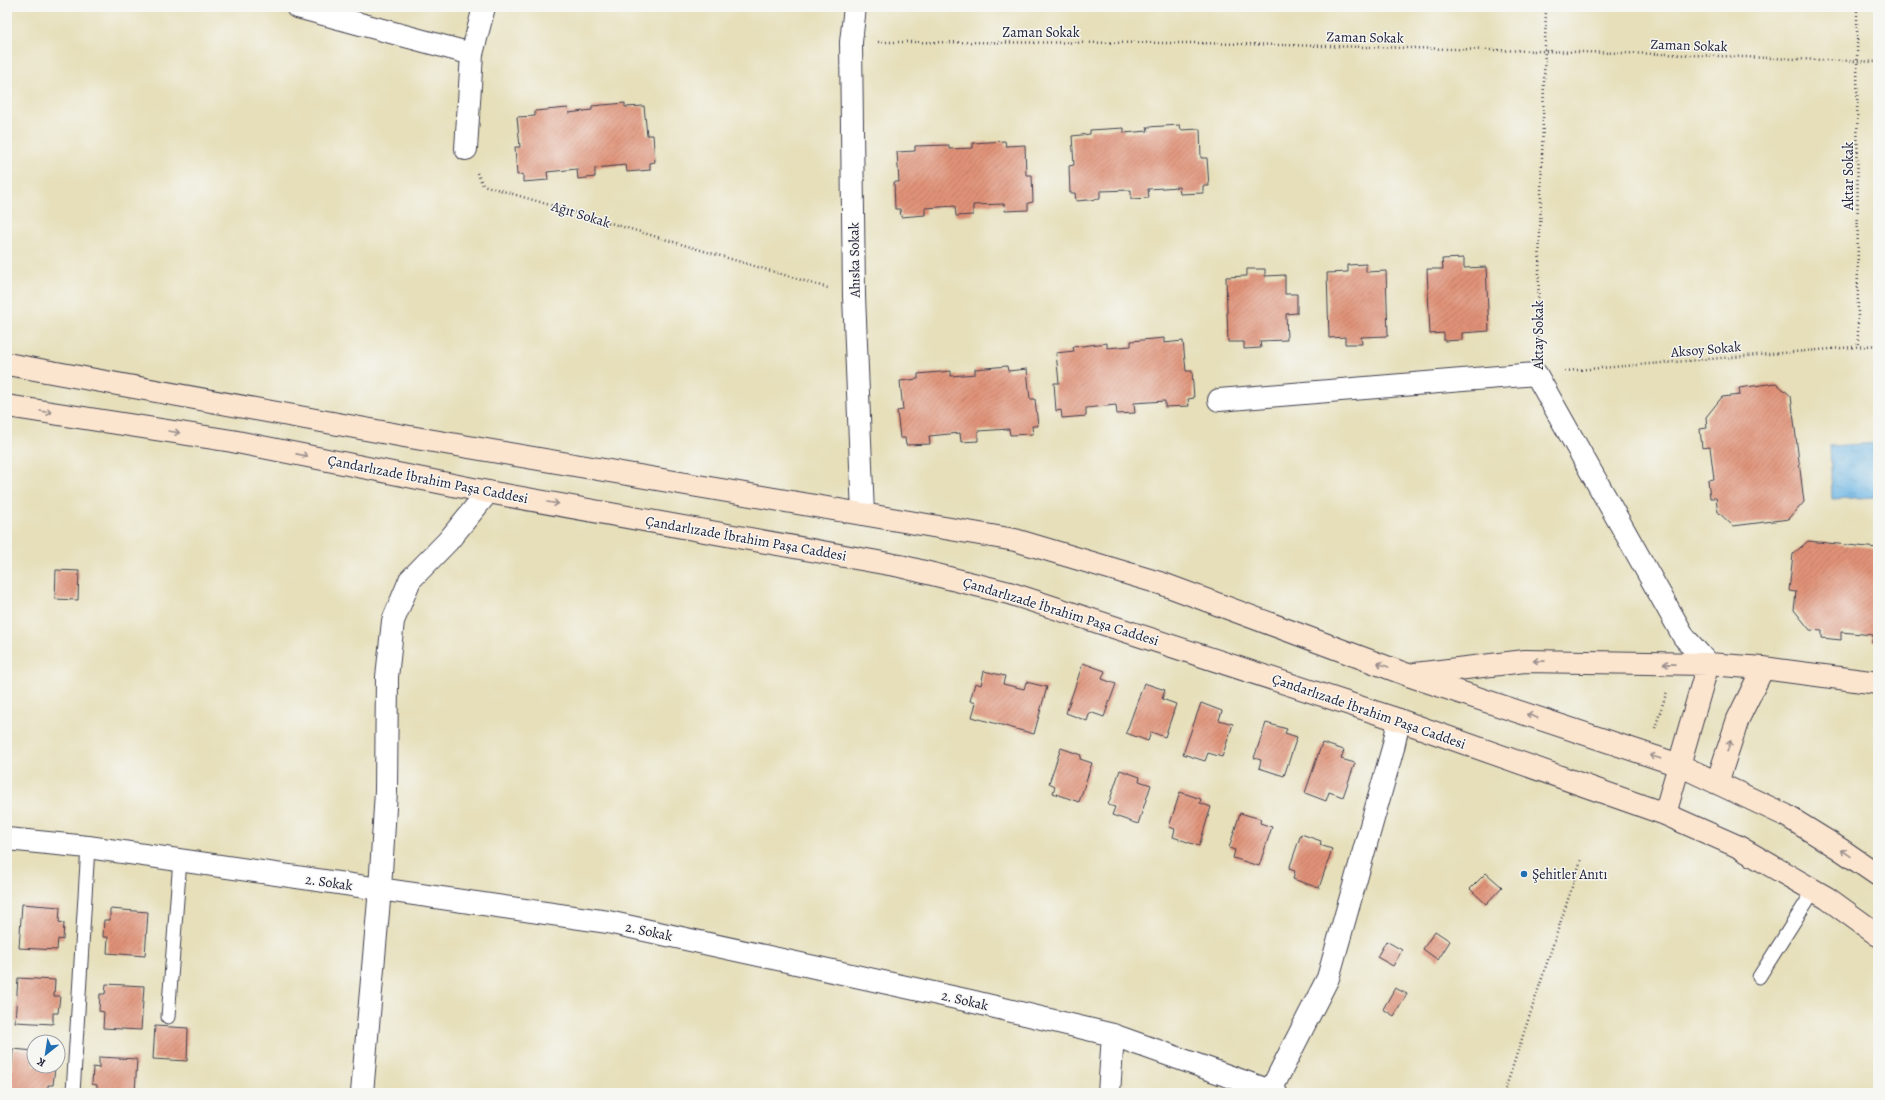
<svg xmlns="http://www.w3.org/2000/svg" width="1885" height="1100" font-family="Alegreya,serif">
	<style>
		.water { fill: url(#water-ripples); stroke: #476c90 }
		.building { fill: url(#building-hatch) }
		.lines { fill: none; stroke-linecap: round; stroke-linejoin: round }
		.lane-casing { stroke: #3f3e4e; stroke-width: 15 }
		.street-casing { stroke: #3f3e4e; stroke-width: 24 }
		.secondary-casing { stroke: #3f3e4e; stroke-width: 24 }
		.path { stroke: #3f3e4e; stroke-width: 2.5; stroke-dasharray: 1 3; stroke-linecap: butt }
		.lane { stroke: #fff; stroke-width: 13 }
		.street { stroke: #fff; stroke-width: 22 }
		.secondary { stroke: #fbe5cf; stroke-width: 22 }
		.oneway { stroke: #998d8c }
		.poi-dot { fill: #1f6fb2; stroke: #f6f6f2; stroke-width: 1.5 }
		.labels { text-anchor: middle; stroke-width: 3; stroke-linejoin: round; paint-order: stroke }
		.street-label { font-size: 14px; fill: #22223b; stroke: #f6f6f2 }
		.poi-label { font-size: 14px; fill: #22223b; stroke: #f6f6f2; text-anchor: start }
	</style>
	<defs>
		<pattern id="water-ripples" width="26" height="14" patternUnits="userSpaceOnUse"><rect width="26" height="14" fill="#6cb5e4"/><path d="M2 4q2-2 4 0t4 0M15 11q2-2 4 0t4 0" fill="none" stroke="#5893ba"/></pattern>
		<pattern id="building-hatch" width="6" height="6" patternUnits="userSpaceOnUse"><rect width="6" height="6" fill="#e09277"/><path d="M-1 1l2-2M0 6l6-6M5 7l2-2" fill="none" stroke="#b57763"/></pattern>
	</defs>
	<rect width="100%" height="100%" fill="#f6f6f2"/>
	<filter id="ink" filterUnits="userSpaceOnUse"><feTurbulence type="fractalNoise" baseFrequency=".025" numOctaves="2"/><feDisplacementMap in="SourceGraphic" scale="8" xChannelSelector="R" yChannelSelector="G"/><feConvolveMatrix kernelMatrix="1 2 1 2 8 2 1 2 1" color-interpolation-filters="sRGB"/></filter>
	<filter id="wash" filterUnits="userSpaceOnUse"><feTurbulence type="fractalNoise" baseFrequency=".012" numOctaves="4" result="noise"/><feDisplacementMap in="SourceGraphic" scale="16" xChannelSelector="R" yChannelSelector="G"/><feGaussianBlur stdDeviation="0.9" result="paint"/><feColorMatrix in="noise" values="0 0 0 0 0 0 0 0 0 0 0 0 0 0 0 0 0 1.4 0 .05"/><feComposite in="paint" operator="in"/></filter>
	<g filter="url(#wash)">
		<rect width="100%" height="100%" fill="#e6dfba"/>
		<path class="water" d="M1878 443V497L1832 499 1830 446Z"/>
		<g id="blocks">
			<path class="building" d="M625 103V107L644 106 647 135H653L655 162 650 163V170L627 172 626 165 595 168V177L578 179 577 169 547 172 548 180 523 182V174L517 175 515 147H520L517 117 535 116V111L568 108 569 113 592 110V106Z
				M1180 125 1181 130 1200 129 1201 158H1207L1209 186H1203V193L1180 194 1179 187 1148 189 1149 198 1131 199V190L1100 191V199L1076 201 1075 193H1070L1069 166 1074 165 1072 136 1090 134V130L1124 128V133L1148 131 1147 127Z
				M1005 141 1006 146 1025 145 1026 175H1032L1033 202 1028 203V210L1005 211 1004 204 973 205V215L956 216 955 206 925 208V215L901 217 900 209H895L894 182H899L897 152 915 151V146L949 145V149L973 148V143Z
				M1464 258V268L1486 267 1489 331 1462 333V340L1444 341V333L1430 334 1427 269H1443L1442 259Z
				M1366 264V272L1386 271 1388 336 1361 337 1362 344H1345V337L1329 338 1327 273 1348 272V265Z
				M1247 269H1265V276L1285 275V294H1297V313L1286 314 1287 340 1260 341 1261 348 1244 349V342H1228L1226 277 1247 276Z
				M1164 338V343L1183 341 1186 371H1192L1194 398 1188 399 1189 406 1165 407V401L1134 403 1135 413 1117 414 1116 405 1086 408V416L1062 418 1061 410 1056 411 1054 383H1059L1056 353 1074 351 1073 347 1107 343V348L1131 346V341Z
				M1007 366 1008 371 1027 369 1030 399H1035L1038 426H1032L1033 434 1010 435 1009 429 978 431V441L961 442 960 433 929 436 930 444 906 445 905 438H900L897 411 903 410 900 381 918 379V374L951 371V376L975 374V369Z
				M1776 383 1791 396 1804 502 1789 519 1733 526 1718 512 1716 498H1710L1708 480 1714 479 1710 447 1702 448 1700 429 1707 428 1706 417 1722 397 1740 395 1739 388Z
				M1808 541 1878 548V642H1872L1873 635 1841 632V640L1822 638V631L1810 630 1794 610 1796 592 1789 591 1793 554Z
				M56 570 79 571 78 600 55 599Z
				M1083 663 1105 671 1102 679 1116 684 1104 717 1090 712 1087 721 1066 713Z
				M984 671 1005 676 1003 684 1024 689 1026 682 1047 687 1034 734 972 717 976 703 970 701 975 683 981 685Z
				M1144 683 1165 690 1162 699 1176 704 1165 737 1151 732 1148 741 1126 733Z
				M1201 703 1222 711 1219 720 1233 724 1222 757 1208 753 1205 761 1183 754Z
				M1266 723 1287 729 1285 733 1297 737 1284 776 1259 768 1261 760 1254 758Z
				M1322 743 1344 750 1341 759 1355 763 1343 797 1329 792 1326 801 1305 793Z
				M1061 748 1081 755 1080 759 1092 763 1079 802 1053 793 1055 786 1049 783Z
				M1120 770 1140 777 1139 781 1151 785 1138 824 1112 815 1115 807 1108 805Z
				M1180 792 1201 799 1200 803 1211 807 1199 846 1173 837 1175 829 1169 827Z
				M1240 813 1261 819 1260 823 1272 827 1259 866 1233 858 1235 850 1229 848Z
				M1301 834 1321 841 1320 845 1332 849 1319 888 1293 879 1295 871 1289 869Z
				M1486 873 1502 887 1486 904 1470 889Z
				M22 904 60 907 59 922 64 923 63 940 58 939 57 950 19 948Z
				M110 909 148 912 145 956 107 953 108 937H103L104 920H110Z
				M1435 931 1450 941 1438 960 1423 949Z
				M1386 941 1402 950 1393 966 1377 957Z
				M18 978 55 980 54 996H60L58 1013H53V1024L15 1022Z
				M106 984 144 986 141 1030 103 1028 104 1012 99 1011 100 994H105Z
				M1395 988 1407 994 1394 1016 1383 1009Z
				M155 1026 188 1028 187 1061 153 1059Z
				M13 1049 34 1051V1066H49V1068H55L53 1085H48V1093H10Z
				M99 1057 137 1059 135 1093H97V1085L92 1084 93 1067 99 1068Z"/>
		</g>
	</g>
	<g filter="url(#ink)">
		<use href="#blocks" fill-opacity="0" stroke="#3f3e4e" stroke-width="1"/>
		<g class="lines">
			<g class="lane-casing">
				<path id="lane" d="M1759 977 1814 890
					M168 1017 180 860
					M73 1093 88 847"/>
			</g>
			<g class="street-casing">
				<path id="street" d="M297 7 472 54
					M855 7 851 42 854 296 863 514
					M466 149 472 54 484 7
					M1219 400 1536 374 1684 637 1708 664
					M7 839 88 847 608 922 970 1001 1113 1035 1276 1093
					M1271 1090 1328 978 1393 748 1399 720
					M362 1093 380 889 386 791 387 677 393 621 410 580 448 541 488 492
					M1109 1093 1113 1035"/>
			</g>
			<g class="secondary-casing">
				<path id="secondary" d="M7 364 404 436 1015 540 1163 584 1408 675 1679 765 1785 815 1840 849 1878 875
					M7 406 232 441 488 492 900 566 1009 593 1399 720 1665 814 1737 846 1827 898 1878 935
					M1415 674 1525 661 1708 664 1763 668 1878 683
					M1717 783 1738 719 1763 668
					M1665 814 1708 664"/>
			</g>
			<path class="path" d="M1857 7 1858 346
				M878 42 1198 43 1664 54 1878 62
				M477 173 483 185 828 288
				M1537 346 1546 7
				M1565 371 1878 345
				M1655 728 1667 691
				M1504 1093 1581 860"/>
			<use href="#lane" class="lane"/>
			<use href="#street" class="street"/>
			<use href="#secondary" class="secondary"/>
		</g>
		<defs><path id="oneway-shaft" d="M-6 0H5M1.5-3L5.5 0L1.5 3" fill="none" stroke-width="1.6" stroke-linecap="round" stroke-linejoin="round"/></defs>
		<g class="oneway">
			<use href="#oneway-shaft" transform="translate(46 412) rotate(9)"/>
			<use href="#oneway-shaft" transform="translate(174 432) rotate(9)"/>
			<use href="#oneway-shaft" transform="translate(302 455) rotate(11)"/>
			<use href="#oneway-shaft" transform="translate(553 503) rotate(9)"/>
			<use href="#oneway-shaft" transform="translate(1539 661) rotate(-179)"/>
			<use href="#oneway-shaft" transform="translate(1669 664) rotate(-179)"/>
			<use href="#oneway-shaft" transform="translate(1383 665) rotate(-160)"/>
			<use href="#oneway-shaft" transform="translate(1532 716) rotate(-161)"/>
			<use href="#oneway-shaft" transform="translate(1729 746) rotate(-72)"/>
			<use href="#oneway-shaft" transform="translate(1655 757) rotate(-162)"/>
			<use href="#oneway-shaft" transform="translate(1846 853) rotate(-145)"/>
		</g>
	</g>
	<circle class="poi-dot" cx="1524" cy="874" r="4"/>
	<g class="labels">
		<g class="street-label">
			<text x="1041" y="37">Zaman Sokak</text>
			<text transform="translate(1365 37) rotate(1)" y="5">Zaman Sokak</text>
			<text transform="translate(1689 45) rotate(2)" y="5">Zaman Sokak</text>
			<text transform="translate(1848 176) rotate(-90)" y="5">Aktar Sokak</text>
			<text transform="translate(581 214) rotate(17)" y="5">Ağıt Sokak</text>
			<text transform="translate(854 260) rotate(-91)" y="5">Ahıska Sokak</text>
			<text transform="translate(1538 335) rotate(-90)" y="5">Aktay Sokak</text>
			<text transform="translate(1706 349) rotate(-5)" y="5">Aksoy Sokak</text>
			<text transform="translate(428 479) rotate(11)" y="5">Çandarlızade İbrahim Paşa Caddesi</text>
			<text transform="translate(746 538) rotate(10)" y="5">Çandarlızade İbrahim Paşa Caddesi</text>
			<text transform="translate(1061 611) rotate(17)" y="5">Çandarlızade İbrahim Paşa Caddesi</text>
			<text transform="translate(1369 711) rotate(19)" y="5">Çandarlızade İbrahim Paşa Caddesi</text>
			<text transform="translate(329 882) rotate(8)" y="5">2. Sokak</text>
			<text transform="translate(649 931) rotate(12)" y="5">2. Sokak</text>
			<text transform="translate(965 1000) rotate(13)" y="5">2. Sokak</text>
		</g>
		<g class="poi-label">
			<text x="1532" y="879">Şehitler Anıtı</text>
		</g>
	</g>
	<rect width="1885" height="1100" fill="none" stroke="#f6f6f2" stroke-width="24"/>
	<g transform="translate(46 1054) rotate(210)"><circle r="19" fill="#f6f6f2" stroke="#a1a1a9"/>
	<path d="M0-3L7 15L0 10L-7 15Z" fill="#1f6fb2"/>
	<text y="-6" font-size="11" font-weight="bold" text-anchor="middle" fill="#22223b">K</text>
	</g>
</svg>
